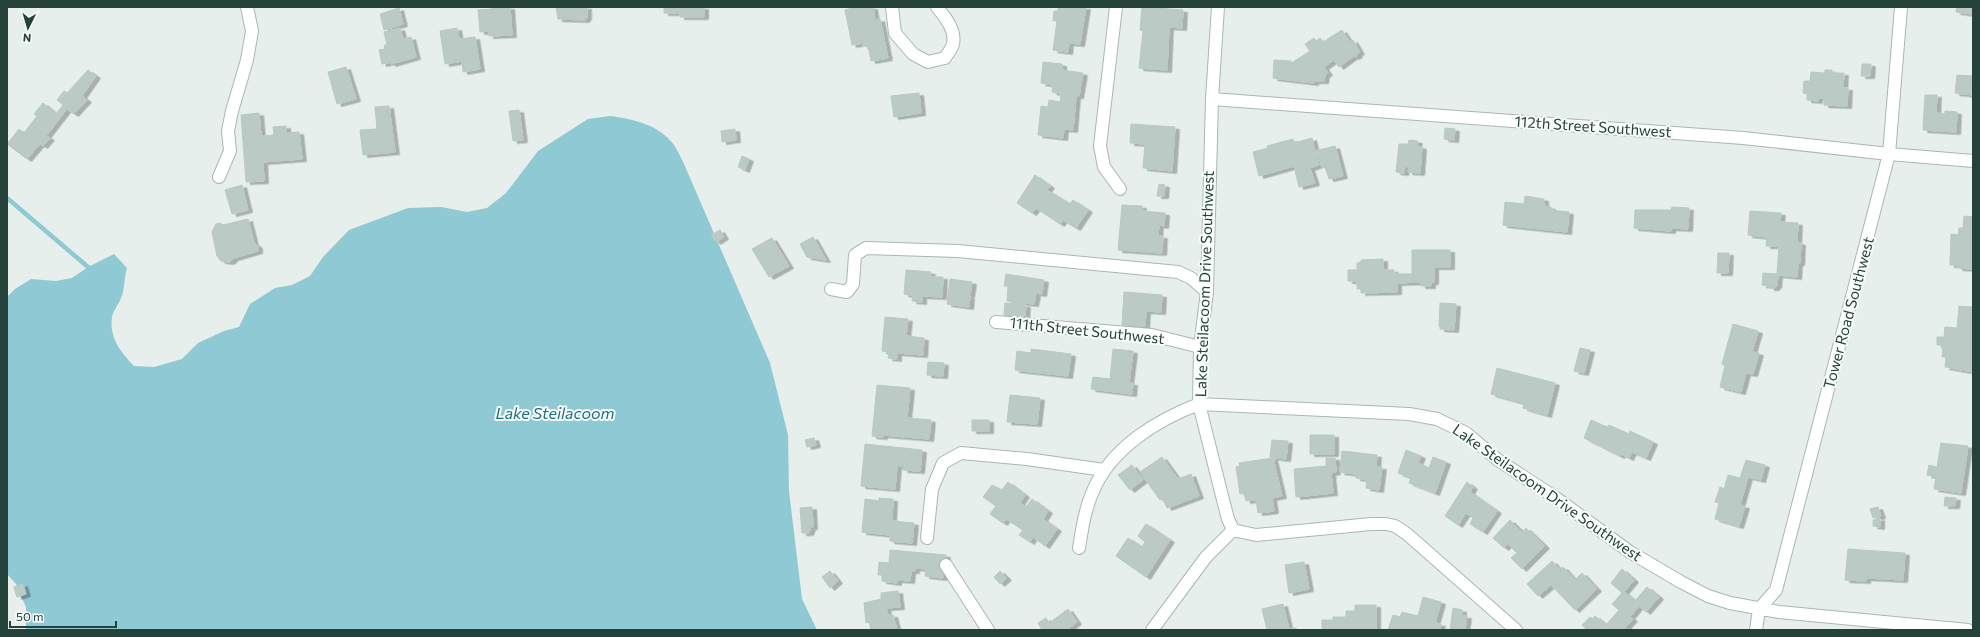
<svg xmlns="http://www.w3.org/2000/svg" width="1980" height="637" font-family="Commissioner,sans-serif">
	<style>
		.water { fill: #8ec9d4 }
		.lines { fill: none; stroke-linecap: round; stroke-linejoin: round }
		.stream { stroke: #8ec9d4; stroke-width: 4.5 }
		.building { fill: #bbcac4; stroke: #b8c9c2; filter: url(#shadow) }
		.minor-casing { stroke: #a8b8b2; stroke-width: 14 }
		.minor { stroke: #fff; stroke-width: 12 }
		.labels { text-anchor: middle; stroke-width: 4; stroke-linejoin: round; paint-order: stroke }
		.street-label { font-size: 15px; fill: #24423a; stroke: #f7fbf9 }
		.water-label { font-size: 16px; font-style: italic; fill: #1c6f80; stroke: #f7fbf9 }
	</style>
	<defs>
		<filter id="shadow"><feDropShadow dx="4.5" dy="2.5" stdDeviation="0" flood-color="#0004"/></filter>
	</defs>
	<rect width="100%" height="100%" fill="#e6efeb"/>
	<path class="water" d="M610 116C633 119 660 125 674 145 678 151 681 158 684 164L770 363 788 435 789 491 802 599 817 630H26V607L16 584 7 574V297L15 289 31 279 56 281 72 278 88 267 114 254 127 268C124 277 125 289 121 298 119 304 113 311 112 317 109 338 121 352 134 366L154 367 182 359 198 343 224 331 239 327 250 304 275 288 292 285 310 276 323 257 349 230 408 208 441 207 467 212 487 208 506 193 538 151 588 119Z"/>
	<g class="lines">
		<path class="stream" d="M7 198 88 267"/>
	</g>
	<path class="building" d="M492 7H510L512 35 489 36V31L480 32 478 10 492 9Z
		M556 7H587V17L585 20 558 19Z
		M664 7H704V17H680V13H664Z
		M856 7H873L875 20 880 19 888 58 871 61 868 45 863 46V43L852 45 845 10Z
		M1058 7H1086L1080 44 1069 43 1068 52 1053 50 1057 21H1053L1054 11H1058Z
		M1142 7 1183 10 1182 28 1169 27 1167 70 1139 68 1143 31 1140 30Z
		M1957 7H1973V14L1956 12Z
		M399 8 403 24 384 30 380 14Z
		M400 28 403 39 411 37 416 57 391 64V62L382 64 379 50 385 49 384 45H387L384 32Z
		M457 28 459 39 475 37 480 69 463 72 462 61 445 64 440 31Z
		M1342 30 1350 42 1353 40 1360 52 1357 54 1358 55 1355 57 1354 56 1339 67 1334 60 1324 67 1328 73 1325 75 1324 81H1314V83L1273 78 1274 60 1291 61 1290 64 1310 51 1305 44 1314 38 1316 41 1320 38 1323 42Z
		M1043 62 1062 64V70L1083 73 1079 96H1076L1073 130 1064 129 1063 138 1038 135 1041 106 1048 107 1049 100 1060 102 1061 94 1052 92 1053 85 1041 83Z
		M1862 64H1871L1870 76H1861Z
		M346 67 356 99 337 104 328 72Z
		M88 70 96 76 82 96 87 100 74 114 67 109 46 136 50 138 43 146 40 144 27 159 7 144 19 129 24 133 37 116 34 114 43 103 56 114 63 105 57 100 64 91 67 93Z
		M1825 70H1832V73H1844L1843 88H1848L1847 106 1824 105V98H1818V101L1807 100V94L1803 93 1804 81H1810L1811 72 1825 73Z
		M1957 75 1973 76V95L1955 93Z
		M919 93 921 113 894 117 891 96Z
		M1925 95H1937L1936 113 1945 114V111L1957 112 1956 132 1923 130Z
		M389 106 395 152 363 155 360 130 377 129 375 107Z
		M519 110 523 140 513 141 509 111Z
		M259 113 261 136 274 135 273 127 286 126V133L299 132 302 159 263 162 264 181 246 182 241 115Z
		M1131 124 1175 127 1172 171 1143 168 1145 144 1130 143Z
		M1445 128 1455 129 1454 140 1444 139Z
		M735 129 736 140 722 142 721 131Z
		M1312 138 1315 151 1335 146 1343 176 1329 179 1325 167 1322 168 1319 156 1317 157 1319 165 1310 168 1315 183 1299 187 1294 166 1259 176 1253 152 1268 148 1267 146 1293 139 1294 143Z
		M1409 140 1418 141 1417 146 1422 147 1420 173 1408 172 1409 167 1405 166 1404 173 1396 172 1399 144H1408Z
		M742 156 749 159 745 170 738 167Z
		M1035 175 1050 186 1047 190 1070 204 1073 200 1088 210 1076 228 1063 220 1060 224 1036 208 1032 213 1017 203Z
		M1159 184 1165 185 1164 196H1157Z
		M242 185 248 210 232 214 225 190Z
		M1525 196 1544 199V206L1551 207 1550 210 1569 212 1567 232 1503 225 1505 202 1524 204Z
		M1122 205 1142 206V211L1165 213 1164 226 1159 225 1158 236H1163L1162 253 1118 250Z
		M1672 207 1689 208 1688 229 1671 228V231L1634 228 1635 210H1671Z
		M1750 211 1781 213 1780 222 1798 223 1797 242 1801 243 1800 263H1798L1797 277 1778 275 1777 286H1775V288H1770V286L1762 285 1763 273 1777 274 1779 246H1766L1767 237 1748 235Z
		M1964 216 1973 217V269L1958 268V265H1950L1951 234 1958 235 1959 228H1963Z
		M248 219 254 243 258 246V251L234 258 230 262 221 261 217 256 212 232 216 224 220 223 223 225Z
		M720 230 724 237 716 242 711 235Z
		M813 237 826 260 807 257 800 244Z
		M772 238 789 266 769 277 752 249Z
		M1412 250H1450V267H1434V282H1431V286H1421V282L1397 283V292L1361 293V289H1357V281H1348V270H1357V263L1361 262V260L1383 259V270H1394V274H1412Z
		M1718 253H1729L1728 273H1717Z
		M906 270 931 272 930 277H943L942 297 922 296V302L912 301 913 295 904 294Z
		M1006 274 1044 280 1042 294 1036 293 1034 304 1007 301 1008 286H1004Z
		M950 279 972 282 970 295 965 294V295L970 296 969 307 947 304Z
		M1124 292 1162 295 1161 312 1146 311 1145 326 1122 325Z
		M1005 303 1026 305 1025 317 1004 315Z
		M1440 303 1456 304 1454 330 1440 329V326H1439Z
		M1959 306 1973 307V372L1945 367 1946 357H1942L1943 345H1937V337H1944L1945 327 1957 328Z
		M885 317 908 319 906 336 924 338 923 355 897 353V359L888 358 889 352 882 351Z
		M1733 324 1758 331 1752 352 1759 353 1753 374 1746 373 1741 392 1720 387 1725 365 1722 364Z
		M1580 348 1590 350 1584 373 1574 371Z
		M1031 349 1071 354 1068 376 1015 370 1017 351 1031 353Z
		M1113 349 1133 351 1129 383H1133L1132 394 1091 389 1093 377 1110 379Z
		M928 362 944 363 943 376 927 375Z
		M1497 368 1555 383 1547 415 1523 408 1524 403 1491 394Z
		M877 385 910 388 907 418 931 420 929 439 883 435V437L872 436Z
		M1010 395 1040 398 1037 424 1007 422Z
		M972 420H989V431H972Z
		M1591 420 1607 427 1609 425 1629 434 1630 431 1653 442 1646 458 1632 452 1629 458 1621 454 1620 456 1584 438Z
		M1310 435H1334V454H1310Z
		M814 438 816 445 807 447 805 440Z
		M1272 440 1288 441 1286 459 1270 457Z
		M1941 443 1968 446 1961 493 1934 489 1936 476 1927 475 1929 465 1937 467Z
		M865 444 922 450 920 471 903 470 904 466H897L895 489 861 486Z
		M1406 450 1421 456 1418 463 1429 468 1433 457 1446 462 1435 493 1409 483 1411 478 1398 473Z
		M1342 451 1377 455 1376 467H1382L1379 490 1366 488 1367 480 1356 478V474L1340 472Z
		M1162 457 1178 479 1191 474 1199 496 1167 508 1163 498 1160 500 1140 472Z
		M1273 458 1282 496 1272 498 1274 511 1258 513 1256 500 1246 501 1245 493 1240 494 1236 467 1240 466 1239 463Z
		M1326 458H1335L1336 472 1331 473 1333 493 1296 497 1294 469 1326 466Z
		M1746 460 1765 465 1761 480 1748 477 1740 505 1745 506 1739 526 1715 519 1719 503 1715 502 1720 487 1724 489 1728 475 1740 478Z
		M1132 465 1143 480 1130 490 1118 475Z
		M1008 482 1025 495 1020 503 1026 507 1032 499 1048 511 1043 519 1057 529 1045 546 1033 537 1030 542 1019 535 1023 530 1006 519 1003 523 990 514 996 506 983 497 992 485 1002 490Z
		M1467 482 1473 487 1470 492 1497 511 1483 532 1470 524 1473 518 1466 513 1458 525 1445 516Z
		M1945 497 1956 498 1955 506H1944Z
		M879 498 893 499 892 521 914 523 912 543 890 541V535L862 532 865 499 879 501Z
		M812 507 813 527H811L809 533H802L800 508Z
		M1878 507 1881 516 1873 518 1870 509Z
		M1880 518V527L1873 526V520Z
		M1510 520 1522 532 1526 528 1545 546 1522 569 1511 558 1517 553 1508 544 1504 548 1493 538Z
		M1146 524 1170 540 1146 577 1116 556 1128 538 1142 547 1145 542 1138 536Z
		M1848 549 1905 553 1903 580 1866 578V581L1845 580Z
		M890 550 946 555 943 578 925 576 926 569 915 568V571H911L910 581 897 580V583L882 581V575H878L879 562 889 563Z
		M1552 561 1560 570 1563 567 1575 580 1582 573 1597 589 1575 610 1551 585 1538 596 1527 584Z
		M1304 562 1309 589 1289 593 1285 565Z
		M1622 569 1634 580 1624 592 1635 601 1647 587 1659 597 1646 612 1639 606 1630 617 1633 619 1625 628 1626 630H1587L1582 625 1590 617 1593 619 1595 616 1606 625 1619 610 1612 604 1622 593 1611 583Z
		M830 571 838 581 830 588 822 577Z
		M1000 571 1007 578 1000 584 994 577Z
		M23 584 26 594 17 597 14 587Z
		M898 591 900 607 886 608 888 615H893L897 630H871L869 622 866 623 864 603 881 599V593Z
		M1423 597 1441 602 1435 623 1441 624 1440 630H1388L1393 615 1400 617 1402 612 1418 616Z
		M1283 604 1289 629 1296 628 1297 630H1267L1262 609Z
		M1355 605H1376V630H1322V620H1333V617H1346V611H1355Z
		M1453 608 1462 610V616H1467L1465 630H1450Z
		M1068 609 1077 622 1067 630H1042L1038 623 1046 618 1049 623Z"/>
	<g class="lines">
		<g class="minor-casing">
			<path id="minor" d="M892 7 895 33 913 54 928 62 945 58C947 54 952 49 953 44 956 30 945 17 937 7
				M1116 7 1100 146 1104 167 1120 189
				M1218 7 1212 99 1207 292 1200 347 1199 404 1221 492 1228 519 1233 530
				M1212 99 1743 138 1889 154 1973 161
				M219 177 230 151 228 131 232 111 247 60 252 31 247 7
				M831 289 847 292 853 284 855 255 866 248 958 251 1178 272 1191 278 1207 292
				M996 322 1152 335 1200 347
				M1233 530 1256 535 1371 524H1386L1395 526 1407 534 1516 630
				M927 538 932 489 943 463 961 453 1027 459 1104 470
				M1079 548C1082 529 1085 509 1093 491 1111 448 1157 420 1199 404L1409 414 1437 419 1466 433 1498 460 1556 498 1630 552 1681 582 1708 596 1730 603 1779 612 1968 630
				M946 565 988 630
				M1759 609 1776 590 1889 154 1901 7
				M1152 630 1206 557 1233 530
				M1756 630 1759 609"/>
		</g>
		<use href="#minor" class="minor"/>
	</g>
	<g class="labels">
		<g class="street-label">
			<text transform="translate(1593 127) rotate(4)" y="5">112th Street Southwest</text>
			<text transform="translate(1205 284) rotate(-88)" y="5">Lake Steilacoom Drive Southwest</text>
			<text transform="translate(1849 313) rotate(-75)" y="5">Tower Road Southwest</text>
			<text transform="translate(1087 331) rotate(6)" y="5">111th Street Southwest</text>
			<text transform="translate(1547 493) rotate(35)" y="5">Lake Steilacoom Drive Southwest</text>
		</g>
		<g class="water-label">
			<text x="555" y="419">Lake Steilacoom</text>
		</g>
	</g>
	<rect width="1980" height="637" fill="none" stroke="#24423a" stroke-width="16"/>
	<g transform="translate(28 28) rotate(185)" stroke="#f7fbf9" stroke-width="3" paint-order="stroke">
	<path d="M0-3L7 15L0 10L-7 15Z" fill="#24423a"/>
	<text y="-6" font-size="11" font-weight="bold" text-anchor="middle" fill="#24423a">N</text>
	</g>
	<path d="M10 621v6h106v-6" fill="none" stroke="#24423a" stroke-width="2"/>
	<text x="16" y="621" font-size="12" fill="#24423a" stroke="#f7fbf9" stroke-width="3" paint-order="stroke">50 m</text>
</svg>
